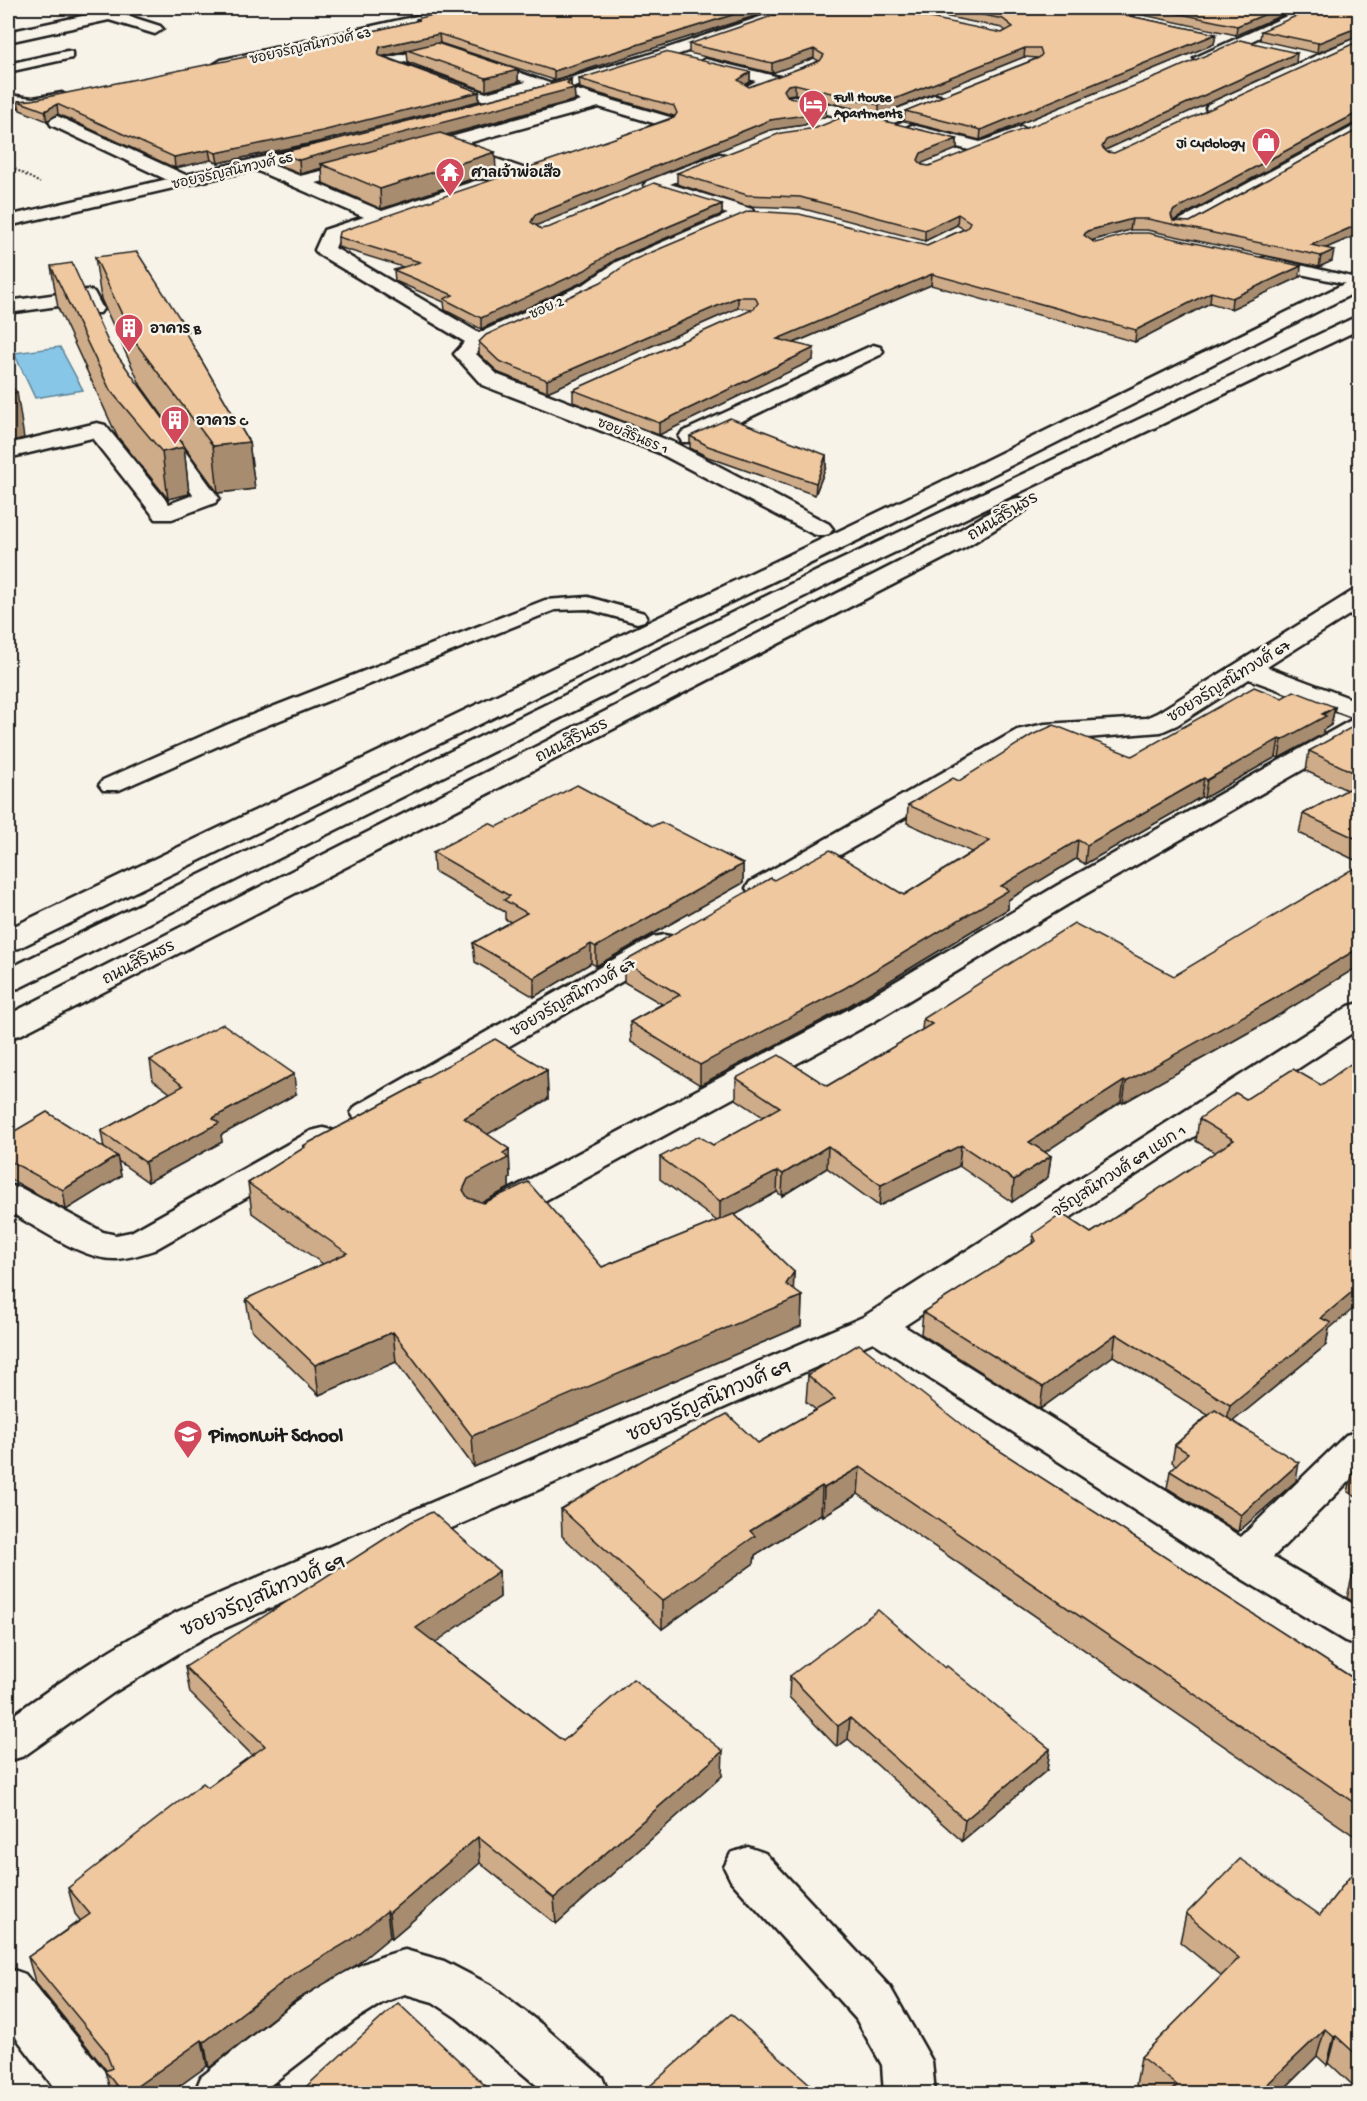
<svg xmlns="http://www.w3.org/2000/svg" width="1367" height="2101" font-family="'Gochi Hand','Playpen Sans Thai',sans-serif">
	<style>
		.water { fill: #88c6e8; stroke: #5d8296; stroke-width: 1.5 }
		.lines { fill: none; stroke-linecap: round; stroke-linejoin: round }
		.lane-casing { stroke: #1c1c1c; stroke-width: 5 }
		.street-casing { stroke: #1c1c1c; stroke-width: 5 }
		.secondary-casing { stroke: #1c1c1c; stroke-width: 5 }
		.primary-casing { stroke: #1c1c1c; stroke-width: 5 }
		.path { stroke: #1c1c1c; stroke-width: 2; stroke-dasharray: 2 2; stroke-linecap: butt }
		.lane { fill: #f7f3e8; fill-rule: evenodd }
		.street { fill: #f7f3e8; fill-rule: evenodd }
		.secondary { fill: #f7f3e8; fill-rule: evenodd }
		.primary { fill: #f7f3e8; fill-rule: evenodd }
		.wall { fill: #ceac89; stroke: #1c1c1c; stroke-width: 1.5 }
		.shaded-wall { fill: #a78c6f; stroke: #1c1c1c; stroke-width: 1.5 }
		.building { fill: #efc89f; stroke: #1c1c1c; stroke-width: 1.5 }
		.labels { text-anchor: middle; stroke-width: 5; stroke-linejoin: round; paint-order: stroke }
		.far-street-label { font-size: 14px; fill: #1c1c1c; stroke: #f7f3e8 }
		.far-poi-label { font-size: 14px; font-weight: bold; fill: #1c1c1c; stroke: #f7f3e8; text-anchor: start }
		.street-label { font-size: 16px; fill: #1c1c1c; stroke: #f7f3e8 }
		.near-street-label { font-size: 20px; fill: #1c1c1c; stroke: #f7f3e8 }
		.near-poi-label { font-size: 20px; font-weight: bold; fill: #1c1c1c; stroke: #f7f3e8; text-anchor: start }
	</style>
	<rect width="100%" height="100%" fill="#f7f3e8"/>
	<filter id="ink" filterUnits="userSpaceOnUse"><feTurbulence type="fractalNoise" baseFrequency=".0167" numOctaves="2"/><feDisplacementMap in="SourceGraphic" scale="12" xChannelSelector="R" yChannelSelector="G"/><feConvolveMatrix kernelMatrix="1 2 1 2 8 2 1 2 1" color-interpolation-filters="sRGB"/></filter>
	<g filter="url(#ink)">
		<path class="water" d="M60 347 83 390 35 398 14 353Z"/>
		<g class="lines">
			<g class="lane-casing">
				<path id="lane" d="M442 46 448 50 447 53 401 63 486 93 526 82 479 67V61L484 60 563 88 556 92 540 87 485 101 379 62 381 59Z
					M67 51 72 52V58L8 72V64Z
					M461 147 526 169 528 172 521 176 456 154V148Z
					M1266 257 1360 279V287L1260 265 1258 262 1260 259Z
					M588 597 644 613 647 617 644 621 637 623 587 609 555 610 245 734 119 790H103L99 785 103 780 229 724 545 600Z"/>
			</g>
			<g class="street-casing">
				<path id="street" d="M453 8H479L471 13 221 70 213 65 221 60Z
					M753 8H780L793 13 785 18 756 11Z
					M1125 8H1145L1124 18H1114L1111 15Z
					M1304 8H1323L1208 61 1202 63 1194 58Z
					M110 10 160 26 163 29 155 34 109 20 8 42V32Z
					M1360 36V47L1220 112H1208L1206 108 1208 104Z
					M705 59 779 77 781 80 754 93H742L740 90 756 81 699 67 697 64Z
					M577 90 673 118 675 122 667 127 599 107 417 157 408 152 411 148 581 101 569 95Z
					M62 93 70 98 68 102 33 108 8 105V95L33 98Z
					M934 95 940 96 942 100 940 104 886 126H874L872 122 874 118Z
					M794 96 855 110 857 114 849 119 788 105 786 101 788 97Z
					M57 116 190 177 193 181 184 186 178 185 51 125 49 121Z
					M1360 123V135L1188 231H1174L1172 227 1174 223Z
					M912 125 980 142 1021 127 1030 132 1027 136 981 153 906 134 903 130Z
					M719 154 725 155 728 159 725 163 670 184 752 209 754 213 752 217 630 270 600 291 485 345 476 354 498 375 675 443 829 524 833 529 829 534 821 536 813 534 659 453 482 385 454 354 465 342 318 254 315 250 324 230 364 217 251 168 248 164 257 159 300 176 367 160 373 161 376 165 373 169 316 183 382 211 475 181H487L490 185 487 189 339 238 335 248 479 333 586 283 616 262 728 214 647 189 644 185 647 181Z
					M87 290 94 292 103 309 100 313H86L80 303 8 313V301Z
					M873 345 880 347 883 351 880 355 698 442H682L679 437 682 432Z
					M97 423 105 425 169 504 193 495 149 433 152 428H168L219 498 215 503 172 519H156L92 438 8 458V444Z
					M1360 590V608L1267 667 1360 702V737L1080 897 873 1022 509 1220 496 1224 483 1220 478 1212 483 1204 851 1008 1058 885 1355 718 1249 679 1177 725 1161 732 1036 742 772 894 761 897 750 894 746 888 750 882 1017 730 1045 724 1146 718 1157 713 1351 592Z
					M664 935 675 937 680 944 675 951 380 1120 368 1124 356 1120 351 1113 356 1106 653 937Z
					M1360 1003V1028L904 1326 1241 1537 1346 1435 1360 1431V1470L1273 1557 1360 1608V1646L1345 1641 1229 1571 873 1342 207 1636 113 1693 24 1756 8 1761V1719C62 1679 118 1644 177 1612L863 1317 1349 1006Z
					M323 1128 335 1131 340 1139 335 1147 154 1250C142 1254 129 1258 117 1259 84 1261 37 1227 8 1211V1185L21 1188 103 1232 116 1235 131 1232 311 1131Z
					M748 1847 765 1853 890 1987 932 2061 935 2094H884L882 2065 856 2019 731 1881 724 1867 731 1853Z
					M405 1950 444 1961 492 1986 541 2024 602 2077 609 2094H547L457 2018 433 2002 405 1994 382 2003 356 2019 259 2094H194L201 2077C263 2029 327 1968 405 1950Z
					M8 1968 25 1974 109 2077 116 2094H59L8 2027Z"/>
			</g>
			<g class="secondary-casing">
				<path id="secondary" d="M787 8H808L805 11 656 62 528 101 520 96 522 92 644 56Z
					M324 143 330 144 333 148 330 152 8 226V216Z"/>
			</g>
			<g class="primary-casing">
				<path id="primary" d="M1360 276V290L978 482 19 948 8 950V929L962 472Z
					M1360 315V329L837 580 19 988 8 990V969L819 570Z
					M1018 498 1026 500 1030 505 1026 510 966 547 20 1035 8 1038V1015L948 537 1010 500Z"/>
			</g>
			<path class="path" d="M8 165 40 183"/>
			<use href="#lane" class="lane"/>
			<use href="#street" class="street"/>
			<use href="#secondary" class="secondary"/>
			<use href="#primary" class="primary"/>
		</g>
		<path class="wall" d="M704 8H761V14L554 80 440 43H437L518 70V82L486 91 408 62 407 51 382 56 479 92V101L322 141 218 163 211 160 175 168 58 114 47 121 20 110 18 101 32 100 267 56 416 21V19L683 14Z
			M905 8H1091L1216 34 1214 44 980 140 904 121 905 111 1038 58 1024 57 879 115 795 94 788 95V97L826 106V116L804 125 770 130 536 225 541 229 722 204V214L615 260 585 281 481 329 445 310 444 302 395 281 394 270 403 267 338 247V237L674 117V116L580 88 579 79 750 72V82L745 85 749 87 819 61 814 58 772 73 689 53V44L1002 33 1006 31 1002 28Z
			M1111 8H1299L1236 35Z
			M1359 8V36L1317 53 1260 40 1261 31Z
			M1296 63 1105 150 1107 152 1114 153 1173 221 1190 222 1359 129V234L1326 248 1332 261 1319 267 1147 230H1130L1091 241 1095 243 1300 277 1231 309 1210 303 1135 342 931 285 794 343 813 360 659 435 573 402V390L754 309 738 308 547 392 499 373 479 354V342L927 246 964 229 957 225 925 241 800 208 746 206 677 184V173L957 139V149L921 163 922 165 929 166Z
			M571 79V86L574 88 575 100 445 135 496 171 381 209 323 183 322 168 300 174 281 166 279 153 322 143Z
			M95 257 189 339 249 442 255 489 218 493 141 386 101 299Z
			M51 266 184 447 189 494 168 499 117 436 58 308Z
			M690 436 826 455V467L815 495 708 457 690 448Z
			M1282 698 1335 707 1331 725 1323 730V734L1279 758 1276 757 1204 798 1201 797 1085 864 1076 859 1008 900V909L845 1008 700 1085 631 1042 630 1022 662 1004 624 982V962L774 880 904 895 972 852 907 823 908 805 959 781 1132 756Z
			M1359 728V862L1299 833 1303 814 1347 790 1306 771 1309 751Z
			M653 826 743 864V883L596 966 591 963 534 997 475 962 473 943 511 922 505 919V912L434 871 433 852 497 827Z
			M1174 976 1269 1021 1123 1103 1121 1102 1044 1152 1051 1156 1048 1177 1012 1202 959 1166 879 1206 827 1168 782 1196 777 1192 735 1215 794 1272 793 1290 802 1296 801 1326 474 1467 396 1362 319 1395 251 1329 246 1299 323 1264 252 1213 248 1183 303 1149V1146L419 1084V1081L547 1070 548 1099 487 1134 509 1149 510 1178 509 1179V1188L482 1202 602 1267 717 1221 660 1179V1157L713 1145 763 1117 736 1099V1078L827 1086 922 1030 923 1019Z
			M150 1060 296 1094 221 1135 222 1142 148 1182 118 1161 121 1176 66 1210 8 1178V1135L104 1148 101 1131 170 1093 153 1080Z
			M1321 1085 1329 1329 1326 1345 1233 1421 1296 1481 1238 1532 1167 1488 1170 1471 1176 1465 1172 1462 1175 1445 1208 1415 1113 1356 1040 1409 921 1334 923 1312 1032 1244 1033 1234 1091 1233 1216 1153 1196 1141 1199 1119 1246 1099Z
			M808 1375 972 1433 1359 1682V1839L858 1494 823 1516 821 1514 755 1555 754 1563 662 1629 562 1536 561 1509 758 1443 816 1410 806 1402Z
			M1359 1465V1499L1348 1492 1353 1471Z
			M1359 1569V1605L1347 1598 1352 1577Z
			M499 1571 500 1597 435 1642 563 1741 722 1776 556 1924 480 1863 392 1938 390 1937 355 1966 296 2000 209 2068 207 2066 168 2094H111L105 2071 106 2070 35 1982 28 1957 80 1920 75 1914 68 1888 252 1755 190 1693 185 1667Z
			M945 1668 1050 1749 1047 1770 962 1841 848 1739 837 1747 789 1697 790 1676Z
			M1359 1865V2091L1329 2063 1327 2065 1317 2056 1279 2094H1147L1136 2085 1141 2057 1222 1976 1180 1942 1186 1914 1320 1915Z"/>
		<path class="shaded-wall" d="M754 8H761V14L554 80V71Z
			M1280 8H1299L1236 35 1237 26Z
			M1359 27V36L1317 53 1318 43Z
			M439 34 440 43 380 57 378 55 380 47Z
			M1216 34 1214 44 980 140 981 130Z
			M1025 48 1024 57 879 115V105Z
			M814 49V58L772 73V63Z
			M1297 53 1296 63 1105 150 1102 147 1106 140Z
			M518 70V82L486 91V78Z
			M750 72V82L738 89V80Z
			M571 79V89L574 88 575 100 327 167 321 164 322 168 300 174 299 160 567 83Z
			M795 84V94L788 95 784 100V90L788 85Z
			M479 92V101L322 141 218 163 216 153Z
			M57 104 58 114 47 121 45 111Z
			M826 106V116L804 125 770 130 535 226 531 222 535 215 770 120Z
			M1359 112V121L1173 221 1171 215 1174 210Z
			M957 139V149L920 164 918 160 921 153Z
			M209 150 211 160 175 168 174 157Z
			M495 152 496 171 381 209 380 189Z
			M722 204V214L615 260 585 281 481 329V318L615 249Z
			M958 214 957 225 925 241V230Z
			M1132 219 1130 230 1086 242 1084 235 1087 231Z
			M1359 224V234L1312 254 1311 245Z
			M1334 250 1332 261 1319 267 1321 256Z
			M1301 266 1300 277 1231 309 1232 298Z
			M932 274 931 285 777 350V339Z
			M1211 292 1210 303 1135 342 1136 330Z
			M738 297V308L547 392V380Z
			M814 348 813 360 659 435V423Z
			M17 392 24 438 8 442V394Z
			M249 442 255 489 218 493 213 446Z
			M184 447 189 494 168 499 162 452Z
			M826 455V467L815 495 816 483Z
			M1335 707 1331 725 1323 730V734L1279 758 1282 740Z
			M1279 739 1276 757 1204 798 1207 780Z
			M1204 778 1201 797 1085 864 1087 845Z
			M1078 840 1076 859 1008 900V909L845 1008 700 1085V1065Z
			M743 864V883L596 966V947Z
			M591 944V963L534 997V978Z
			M1359 948V966L1269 1021 1123 1103 1126 1082Z
			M547 1070 548 1099 466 1147 464 1118Z
			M294 1074 296 1094 221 1135 222 1142 148 1182 145 1162 213 1118Z
			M1124 1081 1121 1102 1027 1164 1029 1142Z
			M961 1145 959 1166 879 1206 881 1185Z
			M828 1146 827 1168 782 1196 783 1174Z
			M509 1149 510 1178 509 1179V1188L470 1209 463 1190 468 1179 503 1153Z
			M117 1156 121 1176 66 1210 63 1190Z
			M1051 1156 1048 1177 1012 1202 1014 1180Z
			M778 1171 777 1192 720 1223V1201Z
			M794 1272 793 1300 802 1296 801 1326 474 1467 472 1436 786 1284Z
			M1359 1286V1304L1329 1329 1326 1345 1226 1427 1230 1405 1321 1318Z
			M393 1332 396 1362 319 1395 315 1365Z
			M1116 1334 1113 1356 1040 1409 1043 1387Z
			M1299 1463 1296 1481 1238 1532 1241 1515Z
			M860 1467 858 1494 823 1516 824 1488Z
			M822 1486 821 1514 755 1555 754 1563 662 1629V1601L750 1531Z
			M499 1571 500 1597 419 1654 416 1628Z
			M850 1718 848 1739 837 1747 838 1726Z
			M1050 1749 1047 1770 962 1841 965 1820Z
			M723 1751 722 1776 556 1924 554 1898Z
			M478 1837 480 1863 392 1938 389 1913Z
			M387 1911 390 1937 355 1966 296 2000 209 2068 204 2042 292 1975Z
			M1325 2029 1317 2056 1279 2094H1257Z
			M1336 2036 1329 2063 1327 2065 1334 2037Z
			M202 2040 207 2066 168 2094H126Z"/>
		<path class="building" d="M462 8H655L683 14 704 8H754L554 71 439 34 380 47 378 55 479 92 322 131 216 153 209 150 174 157 57 104 45 111 18 101 32 100 260 54 267 56 420 20 416 19Z
			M796 8H883L1002 33 1013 27 1003 19 949 8H1091L1216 34 981 130 905 111 1039 58 1042 54 1040 48H1025L879 105 795 84 788 85 784 90 788 97 826 106 805 115 770 120 535 215 531 222 541 229 550 227 654 183 722 204 615 249 585 270 481 318 444 299 453 295 394 270 420 262 338 237 339 232 674 118 677 113 674 106 579 79 665 52 750 72 738 80 749 87 820 61 824 55 814 49 772 63 689 44Z
			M1153 8H1280L1237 26Z
			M1315 8H1359V27L1318 43 1261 31Z
			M1240 40 1297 53 1106 140 1102 147 1107 152 1114 153 1359 41V112L1174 210 1171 215 1173 221 1190 222 1359 129V224L1311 245 1334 250 1321 256 1148 219H1132L1087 231 1084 235 1095 243 1132 233H1148L1301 266 1232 298 1211 292 1136 330 932 274 777 339 814 348 659 423 573 390 754 309 758 303 755 297H738L547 380 499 361 479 342 486 335 601 282 631 261 749 211 799 214 927 246 967 228 970 222 958 214 925 230 800 197 747 195 677 173 781 133 816 128 852 113 957 139 921 153 918 160 922 165 929 166 1159 76Z
			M437 43 518 70 486 78 407 50Z
			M571 79 567 83 574 88 299 160 279 153 322 143Z
			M440 133 495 152 380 189 321 164Z
			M137 252 188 331 185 332 249 442 213 446 135 342 95 257Z
			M72 263 109 344 184 447 162 452 110 390 51 266Z
			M8 384 17 392 8 394Z
			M730 418 826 455 816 483 708 446 690 436Z
			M1254 687 1282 698 1294 691 1335 707 1322 714 1326 716 1282 740 1279 739 1207 780 1204 778 1087 845 1078 840 1001 886 1009 890 845 988 700 1065 630 1022 680 995 624 962 771 878 774 880 830 850 904 895 990 841 908 805 953 778 959 781 1032 735 1054 725 1132 756Z
			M1354 726 1359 728V775L1309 751Z
			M1359 783V840L1303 814Z
			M577 785 653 826 661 822 743 864 596 947 591 944 534 978 473 943 527 913 504 900 510 896 433 852 489 823 497 827Z
			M1359 865V948L1272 1000 1126 1082 1124 1081 1029 1142 1051 1156 1014 1180 961 1145 881 1185 828 1146 783 1174 778 1171 720 1201 660 1157 699 1136 713 1145 780 1107 736 1078 779 1055 827 1086 932 1024 923 1019 1074 923 1174 976Z
			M223 1024 294 1074 213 1118 219 1123 145 1162 101 1131 183 1086 150 1060Z
			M495 1039 547 1070 464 1118 509 1149 503 1153 508 1158 468 1179 463 1190 468 1198 484 1203 528 1182 602 1267 734 1214 794 1272 786 1284 802 1296 472 1436 393 1332 315 1365 246 1299 347 1253 248 1183 305 1147 303 1146 421 1083 419 1081Z
			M1359 1058V1286L1321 1318 1331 1323 1230 1405 1116 1334 1043 1387 923 1312 1036 1241 1033 1234 1062 1214 1091 1233 1234 1140 1199 1119 1236 1093 1246 1099 1293 1069 1321 1085Z
			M47 1112 117 1156 63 1190 8 1160V1135Z
			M859 1344 972 1433 1359 1682V1806L860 1467 824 1488 822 1486 750 1531 755 1536 662 1601 561 1509 663 1448 727 1414 758 1443 835 1399 808 1375Z
			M1215 1410 1299 1463 1241 1515 1170 1471 1188 1453 1175 1445Z
			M1359 1465V1475L1353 1471Z
			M432 1512 499 1571 416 1628 563 1741 633 1679 723 1751 554 1898 478 1837 389 1913 387 1911 351 1940 292 1975 204 2042 202 2040 126 2094H123L105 2071 112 2068 105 2050 28 1957 90 1914 68 1888 203 1783 208 1787 265 1746 185 1667 411 1522Z
			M1359 1569V1581L1352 1577Z
			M878 1610 945 1668 947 1666 1050 1749 965 1820 850 1718 838 1726 790 1676Z
			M1240 1859 1320 1915 1359 1865V2057L1336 2036 1334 2037 1325 2029 1257 2094H1168L1177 2085 1141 2057 1239 1958 1186 1914Z
			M398 2003 494 2094H298Z
			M731 2014 821 2094H641Z
			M8 2080 18 2094H8Z
			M277 2083 286 2094H265Z"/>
	</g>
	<defs>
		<g id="hotel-pin" transform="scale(1.5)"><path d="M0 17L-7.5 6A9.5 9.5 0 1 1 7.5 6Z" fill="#d1495b" stroke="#f7f3e8"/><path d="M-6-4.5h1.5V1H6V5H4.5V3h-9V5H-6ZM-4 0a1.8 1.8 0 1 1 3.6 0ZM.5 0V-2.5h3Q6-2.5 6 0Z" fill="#fff"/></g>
		<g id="shop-pin" transform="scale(1.5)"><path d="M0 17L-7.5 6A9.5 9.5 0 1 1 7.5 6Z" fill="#d1495b" stroke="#f7f3e8"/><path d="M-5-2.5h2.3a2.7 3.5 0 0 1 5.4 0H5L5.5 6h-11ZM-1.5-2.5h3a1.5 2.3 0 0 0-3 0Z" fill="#fff"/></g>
		<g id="temple-pin" transform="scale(1.5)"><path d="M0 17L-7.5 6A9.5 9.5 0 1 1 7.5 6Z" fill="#d1495b" stroke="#f7f3e8"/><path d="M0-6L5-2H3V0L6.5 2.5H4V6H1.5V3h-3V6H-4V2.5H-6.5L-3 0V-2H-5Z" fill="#fff"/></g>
		<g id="building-pin" transform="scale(1.5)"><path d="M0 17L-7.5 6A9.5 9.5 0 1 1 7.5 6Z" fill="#d1495b" stroke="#f7f3e8"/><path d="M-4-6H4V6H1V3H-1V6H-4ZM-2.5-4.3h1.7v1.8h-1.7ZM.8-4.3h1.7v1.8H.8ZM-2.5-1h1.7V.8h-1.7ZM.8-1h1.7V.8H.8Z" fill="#fff"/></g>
		<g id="school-pin" transform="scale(1.5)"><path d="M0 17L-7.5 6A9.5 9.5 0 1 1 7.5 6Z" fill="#d1495b" stroke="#f7f3e8"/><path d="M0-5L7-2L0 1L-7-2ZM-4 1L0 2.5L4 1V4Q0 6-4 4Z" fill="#fff"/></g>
	</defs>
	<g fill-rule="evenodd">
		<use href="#hotel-pin" x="813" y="104"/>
		<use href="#shop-pin" x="1266" y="142"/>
		<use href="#temple-pin" x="450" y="172"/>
		<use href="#building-pin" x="129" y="328"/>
		<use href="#building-pin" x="175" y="420"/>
		<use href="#school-pin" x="188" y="1434"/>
	</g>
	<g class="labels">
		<g class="far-street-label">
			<text transform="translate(310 45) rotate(-13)" y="5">ซอยจรัญสนิทวงศ์ 63</text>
			<text transform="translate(232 170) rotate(-13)" y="5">ซอยจรัญสนิทวงศ์ 65</text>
			<text transform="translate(546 307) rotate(-24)" y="5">ซอย 2</text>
			<text transform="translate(633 435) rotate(22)" y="5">ซอยสิรินธร 1</text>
		</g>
		<g class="far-poi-label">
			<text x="834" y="101">Full House<tspan x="834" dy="16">Apartments</tspan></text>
			<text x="1245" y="147" text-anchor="end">Ji Cyclology</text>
			<text x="471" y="177">ศาลเจ้าพ่อเสือ</text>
			<text x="150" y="333">อาคาร B</text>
			<text x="196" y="425">อาคาร C</text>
		</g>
		<g class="street-label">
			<text transform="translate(1002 515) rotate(-31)" y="6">ถนนสิรินธร</text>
			<text transform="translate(1228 680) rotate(-32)" y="6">ซอยจรัญสนิทวงศ์ 67</text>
			<text transform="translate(571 739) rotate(-27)" y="6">ถนนสิรินธร</text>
			<text transform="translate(138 961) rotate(-27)" y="6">ถนนสิรินธร</text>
			<text transform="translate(572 996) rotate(-30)" y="6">ซอยจรัญสนิทวงศ์ 67</text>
			<text transform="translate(1118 1170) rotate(-33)" y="6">จรัญสนิทวงศ์ 69 แยก 1</text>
		</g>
		<g class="near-street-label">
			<text transform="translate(708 1399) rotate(-24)" y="7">ซอยจรัญสนิทวงศ์ 69</text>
			<text transform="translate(262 1594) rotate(-24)" y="7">ซอยจรัญสนิทวงศ์ 69</text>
		</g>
		<g class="near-poi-label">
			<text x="209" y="1441">Pimonwit School</text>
		</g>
	</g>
	<rect width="1367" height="2101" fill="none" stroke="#f7f3e8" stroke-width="30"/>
	<rect x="15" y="15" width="1337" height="2071" fill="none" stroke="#1c1c1c" stroke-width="2" filter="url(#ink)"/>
</svg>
